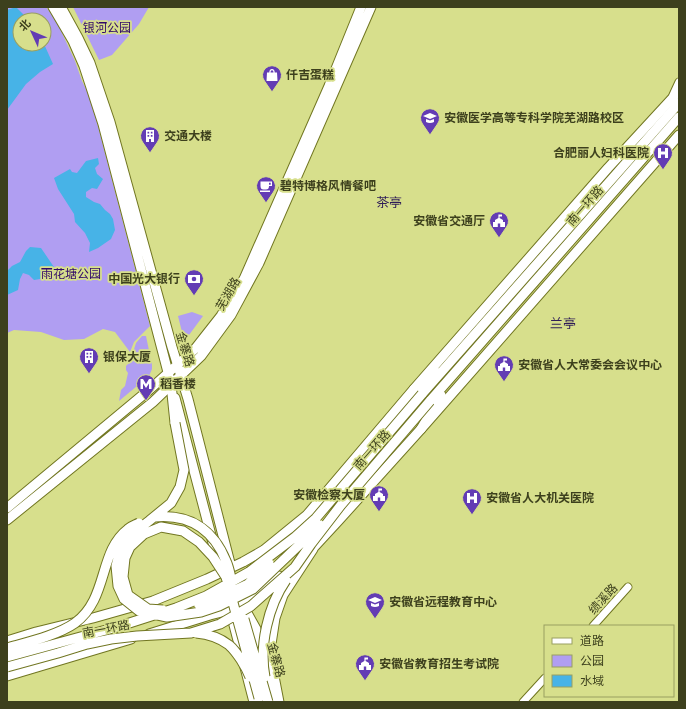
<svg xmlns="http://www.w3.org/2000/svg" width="686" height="709" font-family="Mulish,'Noto Sans SC',sans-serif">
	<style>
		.green { fill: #b09ef2; fill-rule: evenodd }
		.water { fill: #47b3e7 }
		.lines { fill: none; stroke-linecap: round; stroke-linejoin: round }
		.tertiary-casing { stroke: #717621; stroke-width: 9 }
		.primary-casing { stroke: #717621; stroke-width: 11 }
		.trunk-casing { stroke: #717621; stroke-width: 11 }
		.tertiary { stroke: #fff; stroke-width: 7 }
		.primary { stroke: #fff; stroke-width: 9 }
		.trunk { stroke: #fff; stroke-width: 9 }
		.trunk-bridge-casing { stroke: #717621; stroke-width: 11; stroke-linecap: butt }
		.trunk-bridge { stroke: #fff; stroke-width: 9 }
		.labels { text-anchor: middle; stroke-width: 3.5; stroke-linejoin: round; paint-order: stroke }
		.park-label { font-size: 12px; fill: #300769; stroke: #d7df8c }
		.poi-label { font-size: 12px; font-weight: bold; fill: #3d401d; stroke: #d7df8c; text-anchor: start }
		.street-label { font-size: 12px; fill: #3d401d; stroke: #d7df8c }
		.neighbourhood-label { font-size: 13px; fill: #2f1d57; stroke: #d7df8c }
	</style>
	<rect width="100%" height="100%" fill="#d7df8c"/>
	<path class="green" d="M7 7H46L56 20 75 61 82 81 91 99 150 326 134 342 130 352 115 332 103 329 84 339 64 340 41 332 14 330 7 333ZM20 20H44V44H20Z
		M73 7H149L139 24 112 55 99 60Z
		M192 312 203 316 189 335 183 336 178 316Z
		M142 336H146L152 365V369L149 376 119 401 121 390 125 386 128 373 126 370V366L130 362 136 343Z"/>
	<path class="water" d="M16 7 29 20H20V44H44L53 64 40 72 26 84 7 110V10Z
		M98 158 99 164 95 168 97 174 103 179 97 189 92 188 86 192V197L94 202 100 204 105 210 110 214 113 219 115 230 111 239 98 248 89 252 90 243 85 233 75 222 74 214 58 189 54 178 70 169 72 172 77 173 86 161Z
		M30 247 41 248 56 270 40 279 34 280 29 275 23 273 20 279 18 290 7 295V271L12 266 20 262 26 251Z"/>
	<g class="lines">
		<g class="tertiary-casing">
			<path id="tertiary" d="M673 95 679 82
				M593 626 628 587
				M523 702 545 678"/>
		</g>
		<g class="primary-casing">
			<path id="primary" d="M53 7 73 41 84 66 103 124 169 376
				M61 7 78 38 90 63 110 122 172 347 188 399 231 567
				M175 398 218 562
				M7 508 149 390 195 349 221 316 244 279 329 86 361 7
				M7 520 153 402 201 356 231 315 259 263 371 7
				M308 552 315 546 339 520 421 429 679 135
				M242 604 256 629 262 655
				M149 634 210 615 230 610 242 605 279 576
				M7 641 36 632 93 618 153 601 207 579 243 562 264 550 307 515 414 389 608 168 679 91
				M266 669 275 702
				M273 671 271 644 275 618 283 595 313 549
				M7 676 131 639"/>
		</g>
		<g class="trunk-casing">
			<path id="trunk" d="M171 384 175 423
				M414 389 436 372
				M422 394 679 103
				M430 401 679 117
				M421 429 441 395
				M226 594 254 702
				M273 671 279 702"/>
		</g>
		<use href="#tertiary" class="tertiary"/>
		<use href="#primary" class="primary"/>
		<use href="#trunk" class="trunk"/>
		<g class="trunk-bridge-casing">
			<path id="trunk-bridge" d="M175 423 184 470 180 487 171 503 149 521 131 535 121 547 116 566 118 586 124 599 139 611 167 617 201 612 219 606 253 589 320 525
				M155 517C189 514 213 529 226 561 229 567 230 575 232 582
				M199 605 218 598 248 584 269 563
				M163 610 148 609 128 595 123 577 125 558 130 547 144 534 161 527 183 531 199 542 213 557 226 577 259 698
				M244 619 268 702
				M196 633C207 634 220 638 229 645 237 652 246 667 250 677
				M7 648C28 642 58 635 75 623 109 598 98 552 128 529 131 526 135 525 139 523
				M7 657 117 627 176 608 206 596 249 572 295 537 316 518 422 394
				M7 667 58 653 87 644 111 639 137 636 191 633 220 624 251 606 295 567 311 544 341 505 430 401
				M265 677C259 646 268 606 286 580"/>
		</g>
		<use href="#trunk-bridge" class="trunk-bridge"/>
	</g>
	<defs>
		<g id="shop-pin" transform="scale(1)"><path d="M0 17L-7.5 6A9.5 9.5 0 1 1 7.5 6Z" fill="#633cb4" stroke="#d7df8c"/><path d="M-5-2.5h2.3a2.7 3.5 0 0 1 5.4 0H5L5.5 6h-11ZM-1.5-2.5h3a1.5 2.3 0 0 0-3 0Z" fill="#fff"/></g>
		<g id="university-pin" transform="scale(1)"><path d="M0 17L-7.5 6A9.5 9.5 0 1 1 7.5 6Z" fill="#633cb4" stroke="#d7df8c"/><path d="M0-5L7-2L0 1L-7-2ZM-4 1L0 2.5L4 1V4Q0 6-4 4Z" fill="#fff"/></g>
		<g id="building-pin" transform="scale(1)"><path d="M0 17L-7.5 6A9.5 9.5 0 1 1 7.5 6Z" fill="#633cb4" stroke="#d7df8c"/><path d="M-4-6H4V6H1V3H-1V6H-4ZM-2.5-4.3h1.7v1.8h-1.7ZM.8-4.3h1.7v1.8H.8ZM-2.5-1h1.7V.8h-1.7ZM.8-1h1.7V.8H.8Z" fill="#fff"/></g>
		<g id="hospital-pin" transform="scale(1)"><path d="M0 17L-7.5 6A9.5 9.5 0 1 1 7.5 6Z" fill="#633cb4" stroke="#d7df8c"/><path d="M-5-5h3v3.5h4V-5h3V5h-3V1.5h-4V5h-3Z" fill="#fff"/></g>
		<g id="cafe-pin" transform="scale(1)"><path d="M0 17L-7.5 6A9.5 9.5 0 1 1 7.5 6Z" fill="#633cb4" stroke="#d7df8c"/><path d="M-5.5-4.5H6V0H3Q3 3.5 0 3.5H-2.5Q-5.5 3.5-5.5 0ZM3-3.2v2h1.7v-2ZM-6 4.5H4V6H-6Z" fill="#fff"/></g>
		<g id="civic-pin" transform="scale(1)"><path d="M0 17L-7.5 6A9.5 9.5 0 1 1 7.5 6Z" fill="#633cb4" stroke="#d7df8c"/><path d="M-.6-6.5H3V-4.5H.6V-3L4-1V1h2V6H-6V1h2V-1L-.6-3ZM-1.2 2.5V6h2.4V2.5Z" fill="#fff"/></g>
		<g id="bank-pin" transform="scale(1)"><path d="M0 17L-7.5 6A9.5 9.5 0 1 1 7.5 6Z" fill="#633cb4" stroke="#d7df8c"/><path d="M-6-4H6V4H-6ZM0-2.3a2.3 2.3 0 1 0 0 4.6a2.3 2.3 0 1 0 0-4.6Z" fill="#fff"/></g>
		<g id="metro-pin" transform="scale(1)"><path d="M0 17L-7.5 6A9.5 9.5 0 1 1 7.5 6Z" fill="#633cb4" stroke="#d7df8c"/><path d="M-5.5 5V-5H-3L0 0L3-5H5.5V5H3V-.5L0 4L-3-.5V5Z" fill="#fff"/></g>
	</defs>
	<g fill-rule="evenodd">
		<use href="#shop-pin" x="272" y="75"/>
		<use href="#university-pin" x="430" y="118"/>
		<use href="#building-pin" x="150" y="136"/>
		<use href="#hospital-pin" x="663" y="153"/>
		<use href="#cafe-pin" x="266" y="186"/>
		<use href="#civic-pin" x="499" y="221"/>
		<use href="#bank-pin" x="194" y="279"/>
		<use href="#building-pin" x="89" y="357"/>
		<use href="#civic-pin" x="504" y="365"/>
		<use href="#metro-pin" x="146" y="384"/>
		<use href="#civic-pin" x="379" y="495"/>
		<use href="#hospital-pin" x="472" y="498"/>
		<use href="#university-pin" x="375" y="602"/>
		<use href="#civic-pin" x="365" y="664"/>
	</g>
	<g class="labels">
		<g class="park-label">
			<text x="107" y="32">银河公园</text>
			<text x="71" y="278">雨花塘公园</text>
		</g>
		<g class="poi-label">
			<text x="286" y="79">仟吉蛋糕</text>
			<text x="444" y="122">安徽医学高等专科学院芜湖路校区</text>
			<text x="164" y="140">交通大楼</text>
			<text x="649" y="157" text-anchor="end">合肥丽人妇科医院</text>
			<text x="280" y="190">碧特博格风情餐吧</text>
			<text x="485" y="225" text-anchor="end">安徽省交通厅</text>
			<text x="180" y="283" text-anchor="end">中国光大银行</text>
			<text x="103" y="361">银保大厦</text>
			<text x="518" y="369">安徽省人大常委会会议中心</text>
			<text x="160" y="388">稻香楼</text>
			<text x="365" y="499" text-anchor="end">安徽检察大厦</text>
			<text x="486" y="502">安徽省人大机关医院</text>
			<text x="389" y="606">安徽省远程教育中心</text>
			<text x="379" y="668">安徽省教育招生考试院</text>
		</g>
		<g class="street-label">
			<text transform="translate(585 206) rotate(-49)" y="4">南一环路</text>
			<text transform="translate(228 294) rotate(-60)" y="4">芜湖路</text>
			<text transform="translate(185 349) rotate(73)" y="4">金寨路</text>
			<text transform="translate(372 450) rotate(-49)" y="4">南一环路</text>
			<text transform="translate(603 599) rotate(-47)" y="4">绩溪路</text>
			<text transform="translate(106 629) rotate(-11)" y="4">南一环路</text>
			<text transform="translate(276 660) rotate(75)" y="4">金寨路</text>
		</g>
		<g class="neighbourhood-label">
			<text x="389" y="207">茶亭</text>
			<text x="563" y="328">兰亭</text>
		</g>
	</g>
	<rect width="686" height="709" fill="none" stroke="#3d401d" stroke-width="16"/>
	<rect x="544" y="625" width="130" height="72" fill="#d7df8c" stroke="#999f60"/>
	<rect x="552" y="638" width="20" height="6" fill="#ffffff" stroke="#999f60"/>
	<text x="580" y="645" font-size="12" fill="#3d401d">道路</text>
	<rect x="552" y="655" width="20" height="12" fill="#b09ef2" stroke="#999f60"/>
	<text x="580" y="665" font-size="12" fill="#3d401d">公园</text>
	<rect x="552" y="675" width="20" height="12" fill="#47b3e7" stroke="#999f60"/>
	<text x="580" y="685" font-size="12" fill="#3d401d">水域</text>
	<g transform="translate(32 32) rotate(314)"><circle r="19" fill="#d7df8c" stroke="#999f60"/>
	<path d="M0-3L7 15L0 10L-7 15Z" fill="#633cb4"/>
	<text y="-6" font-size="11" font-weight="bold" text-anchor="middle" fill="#3d401d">北</text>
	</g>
</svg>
